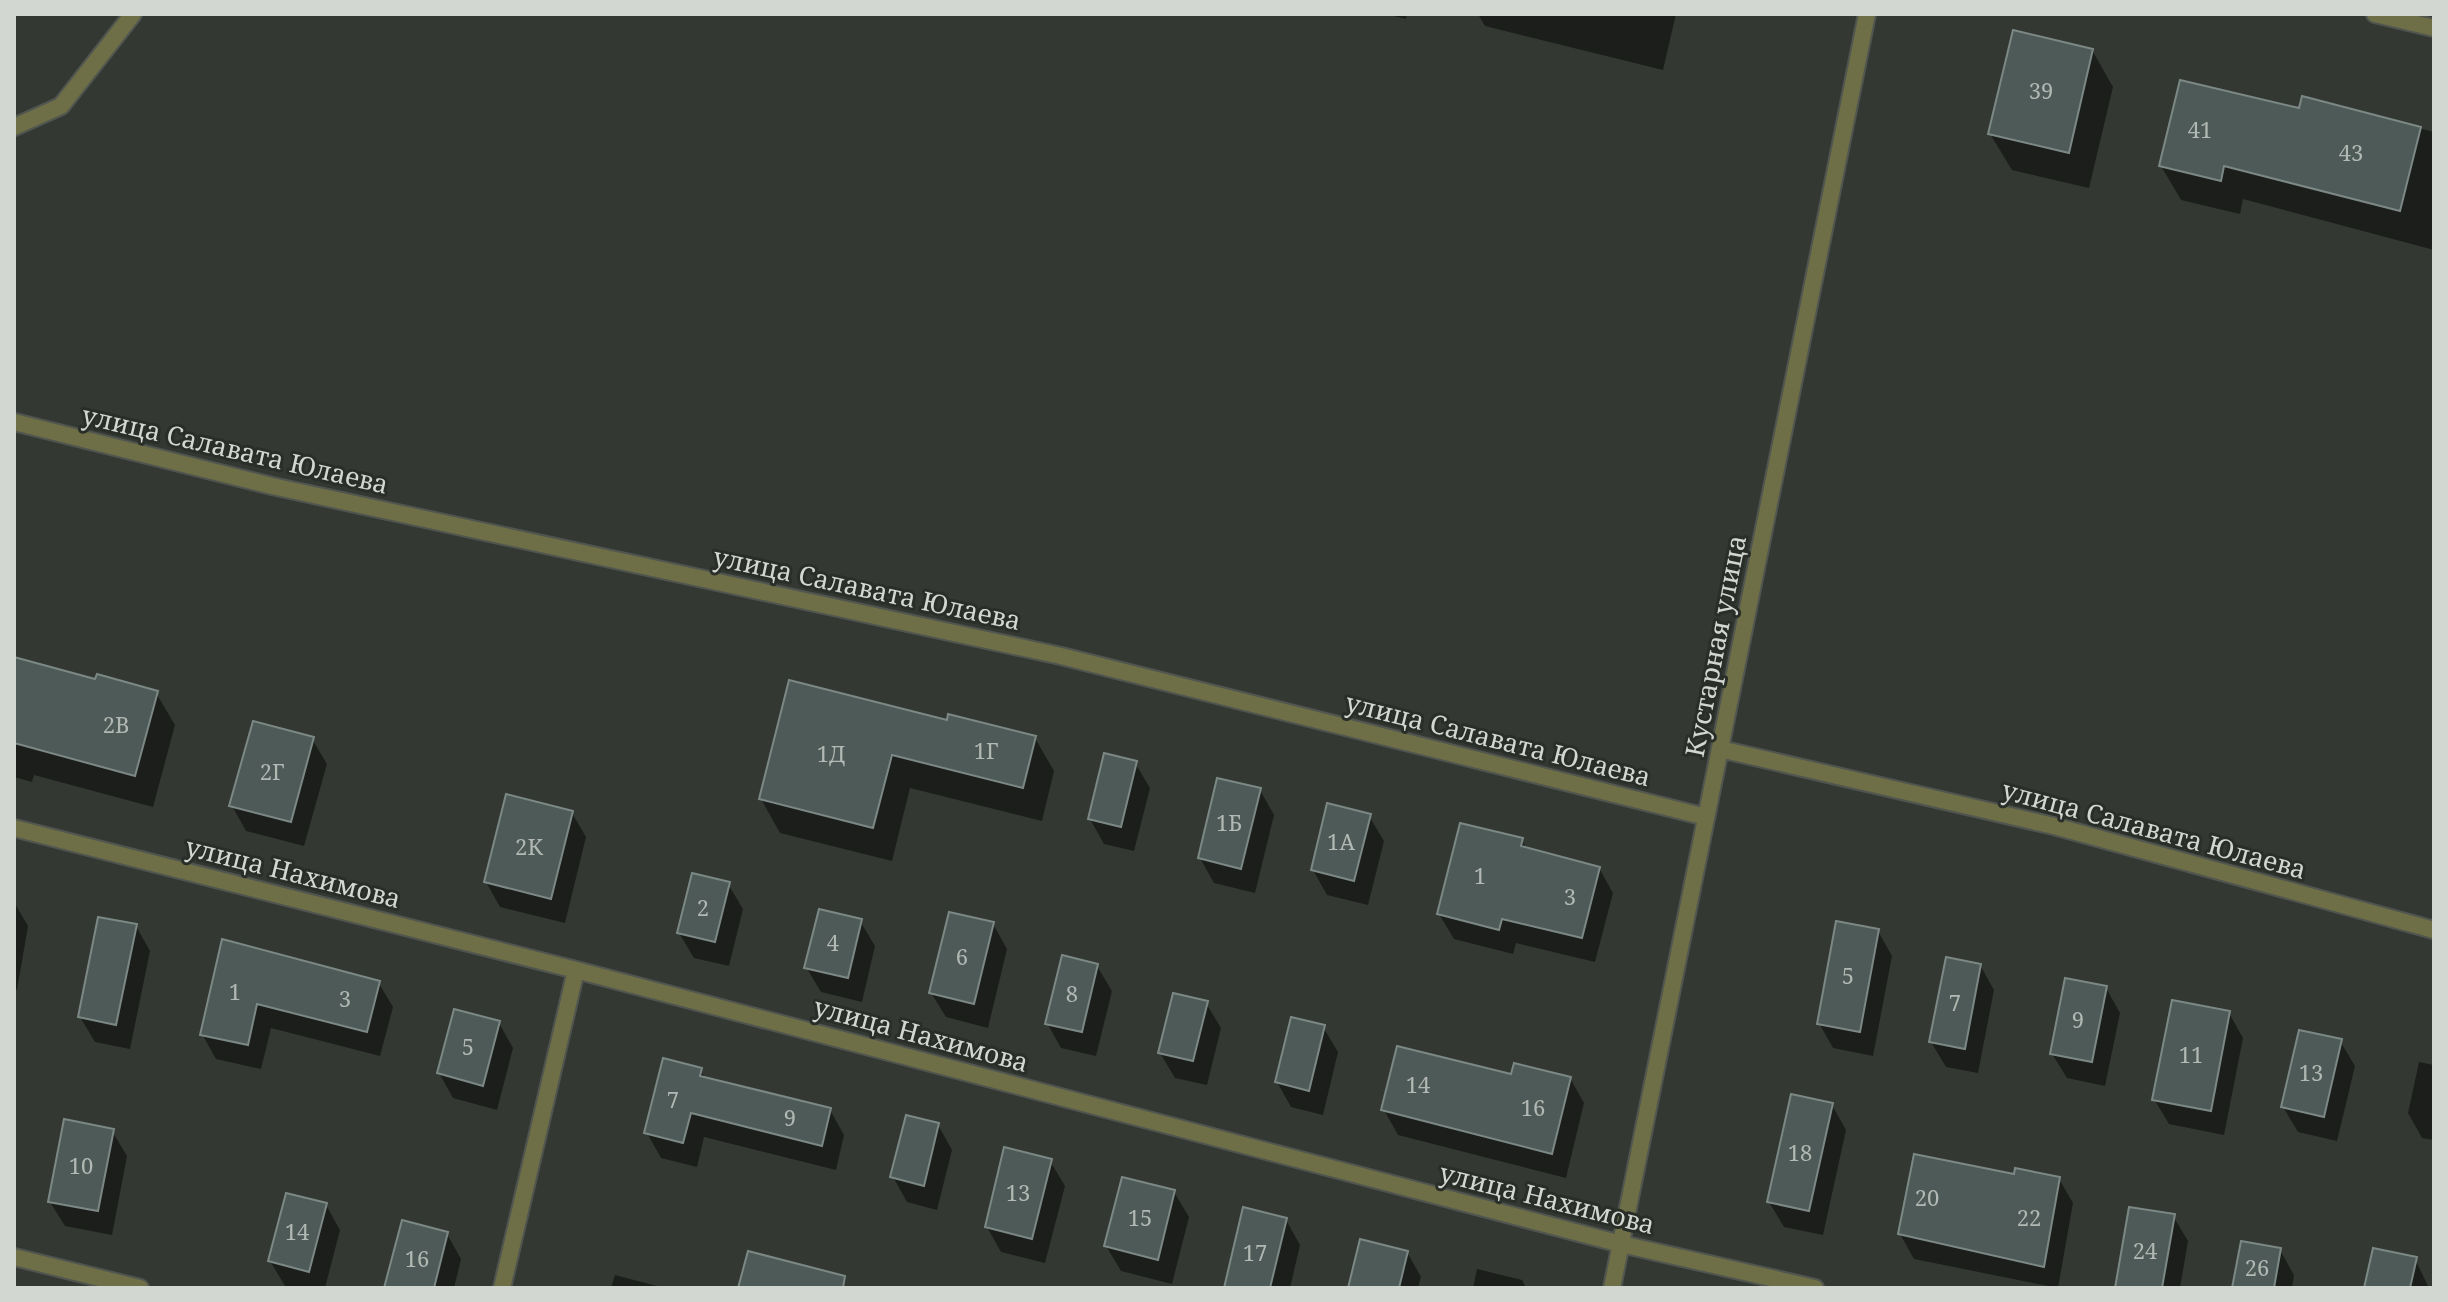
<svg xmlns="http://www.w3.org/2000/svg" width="2448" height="1302" font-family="'Noto Serif',serif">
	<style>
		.shadow { fill: #0007 }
		.building { fill: #4e5a57; stroke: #7c8885; stroke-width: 2 }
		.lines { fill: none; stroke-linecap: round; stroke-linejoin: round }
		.lane-casing { stroke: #50554f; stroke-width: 20 }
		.street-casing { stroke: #50554f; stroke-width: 20 }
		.lane { stroke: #6e6f46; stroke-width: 16 }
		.street { stroke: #6e6f46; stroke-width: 16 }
		.labels { text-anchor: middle; stroke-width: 6; stroke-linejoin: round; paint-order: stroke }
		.number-label { font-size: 22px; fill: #b2b8b3 }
		.street-label { font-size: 26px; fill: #d3d7d2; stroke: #292f28 }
	</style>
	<rect width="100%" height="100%" fill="#333932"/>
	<path class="shadow" d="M1385 14H1407L1406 19Z
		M1478 14H1676L1663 70 1485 26Z
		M2092 50 2113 87 2089 188 2012 170 1990 134Z
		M2303 99 2434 132V250L2243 199 2240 214 2181 200 2161 166 2300 110Z
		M14 659 97 682 156 693 175 725 153 807 34 775 32 782 14 777Z
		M948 722 1035 738 1054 771 1042 821 910 788 892 861 780 833 761 799Z
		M312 739 327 764 304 846 246 831 232 806Z
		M1135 763 1150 788 1134 851 1104 844 1090 819Z
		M1260 790 1274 815 1255 893 1214 883 1200 858Z
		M572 813 586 837 565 923 500 907 486 882Z
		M1369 816 1384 841 1368 905 1327 895 1313 870Z
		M1522 840 1527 850 1599 868 1613 893 1595 962 1516 943 1513 954 1454 939 1439 914Z
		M728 884 743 909 729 966 694 958 679 933Z
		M14 902 28 926 17 990 14 989Z
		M860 921 875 946 862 1002 821 992 806 967Z
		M993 924 1007 949 988 1028 946 1017 931 993Z
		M136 926 150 951 130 1049 95 1042 80 1017Z
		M1878 931 1892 956 1873 1056 1833 1048 1819 1023Z
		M223 941 378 982 393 1007 380 1056 271 1028 261 1069 216 1059 202 1034Z
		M1980 965 1994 990 1978 1073 1946 1067 1931 1042Z
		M1097 966 1112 991 1096 1056 1061 1048 1047 1023Z
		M2106 988 2120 1013 2105 1086 2067 1078 2052 1054Z
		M1206 1003 1221 1028 1207 1085 1175 1078 1160 1053Z
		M2229 1013 2243 1038 2224 1135 2169 1124 2154 1099Z
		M499 1023 513 1048 497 1110 453 1098 439 1073Z
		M1323 1027 1338 1052 1323 1115 1291 1107 1277 1082Z
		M2340 1041 2355 1066 2337 1141 2298 1132 2283 1107Z
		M2419 1062 2434 1065V1140L2422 1138 2408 1113Z
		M700 1069 706 1080 830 1110 844 1135 836 1170 704 1137 697 1167 661 1158 647 1133Z
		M1513 1077 1570 1078 1584 1103 1566 1178 1398 1135 1384 1110Z
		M1832 1105 1846 1130 1823 1235 1784 1227 1769 1202Z
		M938 1125 952 1150 937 1210 907 1202 893 1177Z
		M112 1131 127 1156 112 1235 65 1226 50 1202Z
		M1050 1161 1065 1186 1045 1263 1001 1252 987 1227Z
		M2016 1177 2059 1179 2073 1203 2058 1288 1914 1259 1900 1234Z
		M1174 1192 1189 1217 1172 1284 1121 1271 1106 1246Z
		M326 1205 340 1230 325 1288 285 1286 270 1261Z
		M2173 1216 2188 1241 2180 1288H2118Z
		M1286 1220 1300 1245 1290 1288H1226Z
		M447 1234 461 1259 454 1288H388Z
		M2280 1250 2294 1275 2292 1288H2234Z
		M1407 1252 1421 1277 1418 1288H1350Z
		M2415 1259 2429 1288H2366Z
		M1477 1269 1522 1280 1526 1288H1473Z
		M615 1275 657 1286 658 1288H611Z"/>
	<path class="building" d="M2013 30 2093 49 2069 153 1988 134Z
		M2180 80 2299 108 2302 96 2421 127 2400 211 2224 166 2221 181 2159 166Z
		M14 657 95 679 97 674 158 691 135 776 14 743Z
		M789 680 947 720 948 714 1036 736 1023 788 892 755 873 828 759 799Z
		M253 721 314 737 291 822 229 806Z
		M1104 753 1137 761 1121 827 1088 819Z
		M1217 778 1261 788 1241 869 1198 858Z
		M506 794 573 811 551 899 484 882Z
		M1327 803 1371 814 1354 881 1311 870Z
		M1460 823 1523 838 1521 846 1600 867 1582 938 1502 919 1499 930 1437 914Z
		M692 873 730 882 715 942 677 933Z
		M819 909 862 919 848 978 804 968Z
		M949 912 994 922 974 1004 929 993Z
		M98 917 137 924 116 1025 78 1017Z
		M1836 921 1879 929 1860 1032 1817 1024Z
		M222 939 380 981 367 1032 257 1004 248 1045 200 1035Z
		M1062 955 1098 964 1082 1032 1045 1024Z
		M1946 957 1981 964 1965 1049 1929 1042Z
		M2065 978 2107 986 2092 1062 2050 1054Z
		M1173 993 1208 1001 1193 1061 1158 1053Z
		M2172 1000 2230 1011 2211 1111 2152 1100Z
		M454 1009 500 1021 483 1086 437 1073Z
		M1291 1017 1325 1025 1309 1091 1275 1082Z
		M2299 1030 2342 1039 2324 1117 2281 1107Z
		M1397 1046 1511 1074 1514 1063 1571 1077 1552 1154 1381 1110Z
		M663 1058 702 1068 700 1076 831 1108 822 1146 691 1113 683 1143 644 1133Z
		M1791 1094 1833 1103 1809 1211 1767 1202Z
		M906 1115 939 1123 924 1186 890 1177Z
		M64 1119 114 1129 98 1211 48 1202Z
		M1004 1147 1052 1159 1032 1239 985 1227Z
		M1914 1154 2014 1174 2015 1168 2060 1177 2044 1267 1898 1234Z
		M1122 1177 1175 1190 1158 1260 1104 1246Z
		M286 1193 327 1203 309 1272 268 1261Z
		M1243 1207 1287 1218 1270 1288H1224Z
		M2129 1207 2175 1214 2162 1288H2115Z
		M402 1220 448 1232 434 1288H384Z
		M1360 1239 1408 1251 1399 1288H1348Z
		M2241 1241 2281 1248 2274 1288H2232Z
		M2373 1248 2417 1257 2410 1288H2364Z
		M748 1251 845 1276 843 1288H738Z"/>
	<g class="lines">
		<g class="lane-casing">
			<path id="lane" d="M14 127 61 106 133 14"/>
		</g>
		<g class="street-casing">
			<path id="street" d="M2375 14 2434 28
				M14 422 272 486 1061 656 1706 817
				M1720 749 2054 826 2434 930
				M14 828 576 970 1621 1244 1815 1288
				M14 1257 140 1288
				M502 1288 576 970
				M1612 1288 1867 14"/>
		</g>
		<use href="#lane" class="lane"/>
		<use href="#street" class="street"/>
	</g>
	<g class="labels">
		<g class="number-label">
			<text x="2041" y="99">39</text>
			<text x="2200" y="138">41</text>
			<text x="2351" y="161">43</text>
			<text x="116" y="733">2В</text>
			<text x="986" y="759">1Г</text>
			<text x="831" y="762">1Д</text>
			<text x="272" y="780">2Г</text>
			<text x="1229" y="831">1Б</text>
			<text x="1341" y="850">1А</text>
			<text x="529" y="855">2К</text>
			<text x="1480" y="884">1</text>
			<text x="1570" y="905">3</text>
			<text x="703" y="916">2</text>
			<text x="833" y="951">4</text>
			<text x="962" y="965">6</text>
			<text x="1848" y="984">5</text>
			<text x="235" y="1000">1</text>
			<text x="1072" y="1002">8</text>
			<text x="345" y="1007">3</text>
			<text x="1955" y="1011">7</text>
			<text x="2078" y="1028">9</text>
			<text x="468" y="1055">5</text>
			<text x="2191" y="1063">11</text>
			<text x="2311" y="1081">13</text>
			<text x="1418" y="1093">14</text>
			<text x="673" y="1108">7</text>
			<text x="1533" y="1116">16</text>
			<text x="790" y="1126">9</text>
			<text x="1800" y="1161">18</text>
			<text x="81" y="1174">10</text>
			<text x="1018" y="1201">13</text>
			<text x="1927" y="1206">20</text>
			<text x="1140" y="1226">15</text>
			<text x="2029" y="1226">22</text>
			<text x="297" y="1240">14</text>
			<text x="2145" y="1259">24</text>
			<text x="1255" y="1261">17</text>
			<text x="417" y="1267">16</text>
			<text x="2257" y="1276">26</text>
		</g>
		<g class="street-label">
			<text transform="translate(235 450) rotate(13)" y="9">улица Салавата Юлаева</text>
			<text transform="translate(867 589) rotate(12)" y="9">улица Салавата Юлаева</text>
			<text transform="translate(1716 646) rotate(-79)" y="9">Кустарная улица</text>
			<text transform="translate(1498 740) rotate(14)" y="9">улица Салавата Юлаева</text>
			<text transform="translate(2154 830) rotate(15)" y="9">улица Салавата Юлаева</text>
			<text transform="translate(293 873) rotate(14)" y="9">улица Нахимова</text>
			<text transform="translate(921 1035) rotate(15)" y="9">улица Нахимова</text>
			<text transform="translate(1547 1199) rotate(14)" y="9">улица Нахимова</text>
		</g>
	</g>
	<rect width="2448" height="1302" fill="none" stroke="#d3d7d2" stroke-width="32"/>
</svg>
